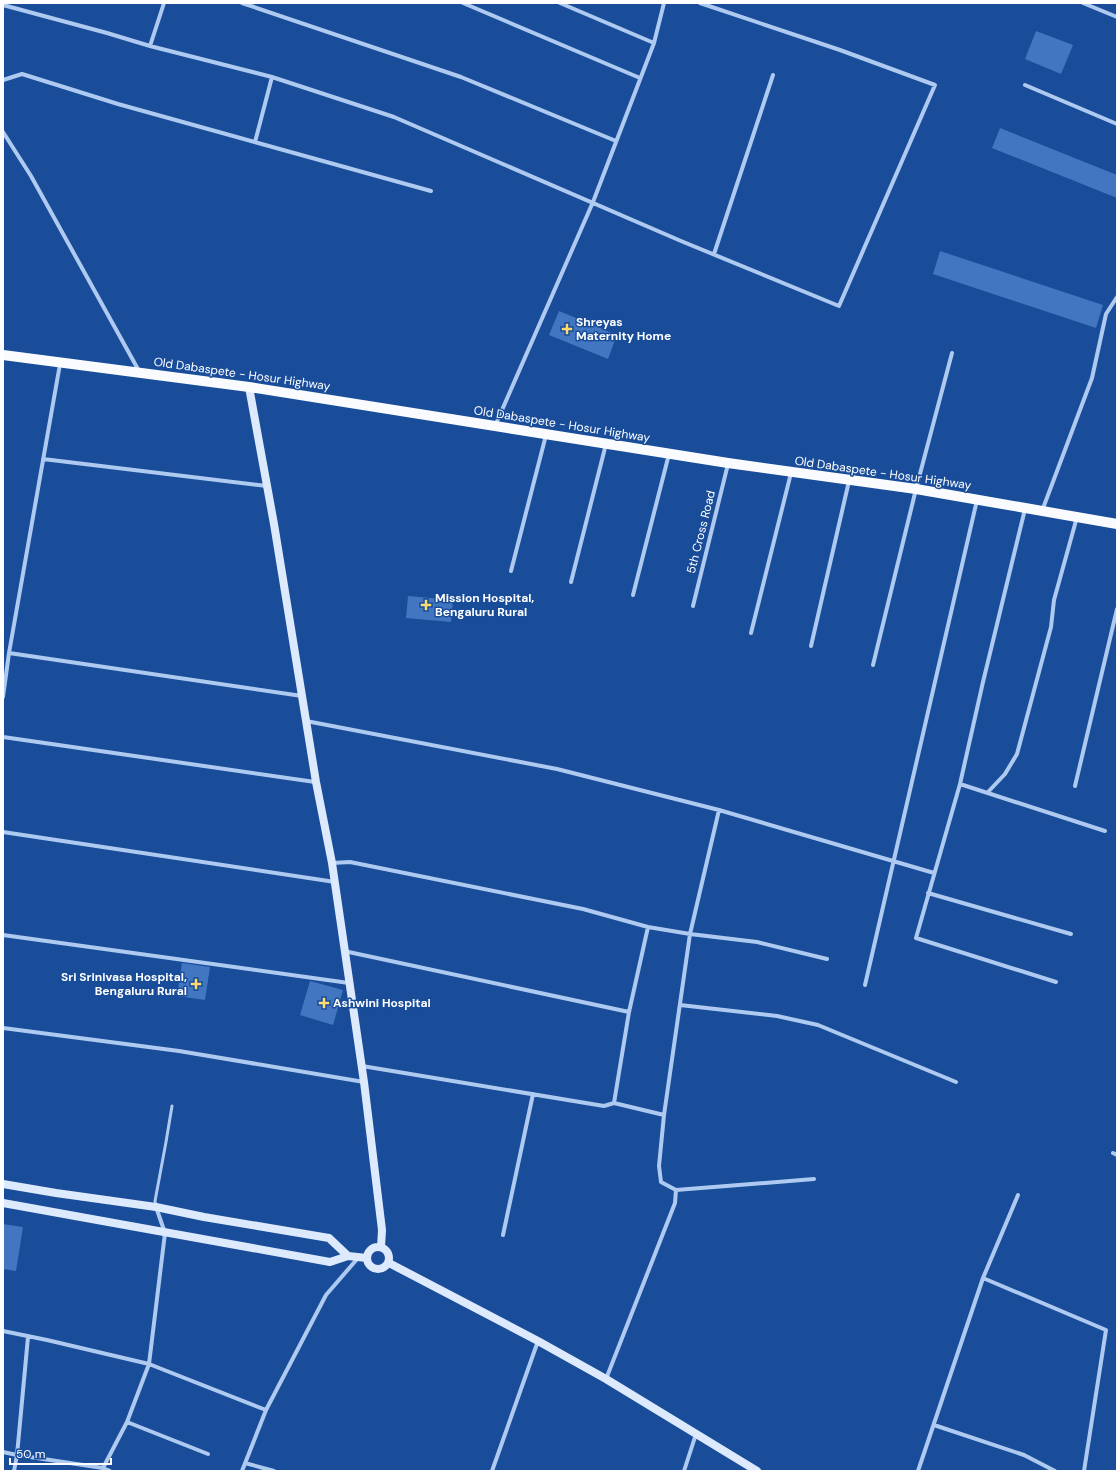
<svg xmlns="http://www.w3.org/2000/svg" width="1120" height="1474" font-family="'DM Sans',sans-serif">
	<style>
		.building { fill: #4276c1 }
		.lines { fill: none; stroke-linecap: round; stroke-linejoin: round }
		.lane { stroke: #afcaf1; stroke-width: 3 }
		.street { stroke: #afcaf1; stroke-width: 4 }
		.secondary { stroke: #dde9fc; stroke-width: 8 }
		.primary { stroke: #f9fbff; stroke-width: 10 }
		.poi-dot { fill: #ffdb6f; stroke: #194d9a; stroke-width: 1.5 }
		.labels { text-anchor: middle; stroke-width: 3; stroke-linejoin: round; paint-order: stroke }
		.poi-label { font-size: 12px; font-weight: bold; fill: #fff; stroke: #194d9a; text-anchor: start }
		.street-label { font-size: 12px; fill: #fff; stroke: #194d9a }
	</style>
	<rect width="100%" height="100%" fill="#194d9a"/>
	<path class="building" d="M1036 31 1073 45 1061 74 1025 59Z
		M1000 128 1117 175V198L992 148Z
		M940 251 1103 305 1096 328 933 274Z
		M559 311 617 335 608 359 549 335Z
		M408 596 453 600 451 622 406 618Z
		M182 963 210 967 205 1000 177 996Z
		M310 981 343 990 333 1025 300 1015Z
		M3 1224 23 1227 16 1271 3 1269Z"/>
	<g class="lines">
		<path class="lane" d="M156 1206 155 1201 166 1142 172 1106"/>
		<path class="street" d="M242 3 461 77 616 141
			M463 3 640 78
			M560 3 654 43
			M1083 3 1117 17
			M3 5 107 33 150 46 272 77 394 117 681 241 839 306 935 85 840 50 700 3
			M150 46 164 3
			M3 80 22 74 118 104 431 191
			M1025 85 1117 124
			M3 132 31 176 139 371
			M255 142 272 77
			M714 254 773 75
			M495 426 593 202 654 43 664 3
			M43 459 267 486
			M1025 509 983 682 960 784 916 938 1056 982
			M1042 511 1092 378 1106 314 1117 297
			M511 571 546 435
			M571 582 606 444
			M633 595 669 454
			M693 606 728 464
			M751 633 791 473
			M811 646 849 481
			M9 653 302 696
			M873 665 916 489 952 353
			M3 697 9 653 60 364
			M306 721 557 769 719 810 934 873
			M3 737 315 782
			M960 784 1105 831
			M1075 786 1117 609
			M988 792 1005 774 1017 754 1051 627 1054 600 1077 517
			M719 810 690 934 757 942 827 959
			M3 832 335 882
			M332 863 350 862 583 909 648 927 690 934 664 1115 659 1166 661 1182 676 1190 814 1179
			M928 893 1071 934
			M3 935 349 983
			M344 951 629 1012
			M865 985 977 500
			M680 1005 777 1016 818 1025 956 1082
			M3 1028 179 1051 364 1082
			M362 1066 604 1106 614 1103 664 1115
			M614 1103 629 1012 648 927
			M1113 1153 1117 1155
			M156 1207 165 1233 149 1364 266 1410
			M503 1235 533 1094
			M983 1278 1106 1330 1084 1471
			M3 1331 47 1340 149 1364 127 1422 103 1468
			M606 1379 675 1203 676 1190
			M127 1422 208 1454
			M934 1425 1024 1455 1055 1471
			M3 1452 17 1455 103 1468 110 1471
			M245 1463 274 1471
			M14 1471 17 1455 28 1337
			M242 1471 266 1410 326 1295 358 1258
			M492 1471 538 1341
			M684 1471 696 1434
			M918 1471 983 1278 1018 1195"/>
		<path class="secondary" d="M249 387 274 524 316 782 332 863 364 1082 382 1230 381 1247
			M3 1184 56 1193 156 1207 204 1217 329 1238 348 1256
			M3 1203 330 1262 348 1256 367 1258
			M367 1258a11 11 0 1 1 22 0a11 11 0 1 1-22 0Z
			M389 1263 538 1341 606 1379 757 1471"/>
		<path class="primary" d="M3 355 249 387 728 463 916 489 1117 524"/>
	</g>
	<g class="poi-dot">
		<path d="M565 323h4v4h4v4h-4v4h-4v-4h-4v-4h4z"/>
		<path d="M424 599h4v4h4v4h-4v4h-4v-4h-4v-4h4z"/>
		<path d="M194 978h4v4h4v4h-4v4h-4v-4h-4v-4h4z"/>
		<path d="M322 997h4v4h4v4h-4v4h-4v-4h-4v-4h4z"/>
	</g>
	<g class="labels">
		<g class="poi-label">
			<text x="576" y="326">Shreyas<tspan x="576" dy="14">Maternity Home</tspan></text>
			<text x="435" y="602">Mission Hospital,<tspan x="435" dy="14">Bengaluru Rural</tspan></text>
			<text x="187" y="981" text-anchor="end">Sri Srinivasa Hospital,<tspan x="187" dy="14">Bengaluru Rural</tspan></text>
			<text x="333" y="1007">Ashwini Hospital</text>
		</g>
		<g class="street-label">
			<text transform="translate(242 374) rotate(8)" y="4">Old Dabaspete - Hosur Highway</text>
			<text transform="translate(562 424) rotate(9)" y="4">Old Dabaspete - Hosur Highway</text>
			<text transform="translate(883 473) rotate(8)" y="4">Old Dabaspete - Hosur Highway</text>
			<text transform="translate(701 532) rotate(-76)" y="4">5th Cross Road</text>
		</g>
	</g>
	<rect width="1120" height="1474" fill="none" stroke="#ffffff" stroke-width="8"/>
	<path d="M10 1458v6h101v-6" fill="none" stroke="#ffffff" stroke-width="2"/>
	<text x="16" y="1458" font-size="12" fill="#ffffff" stroke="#194d9a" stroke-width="3" paint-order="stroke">50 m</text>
</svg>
